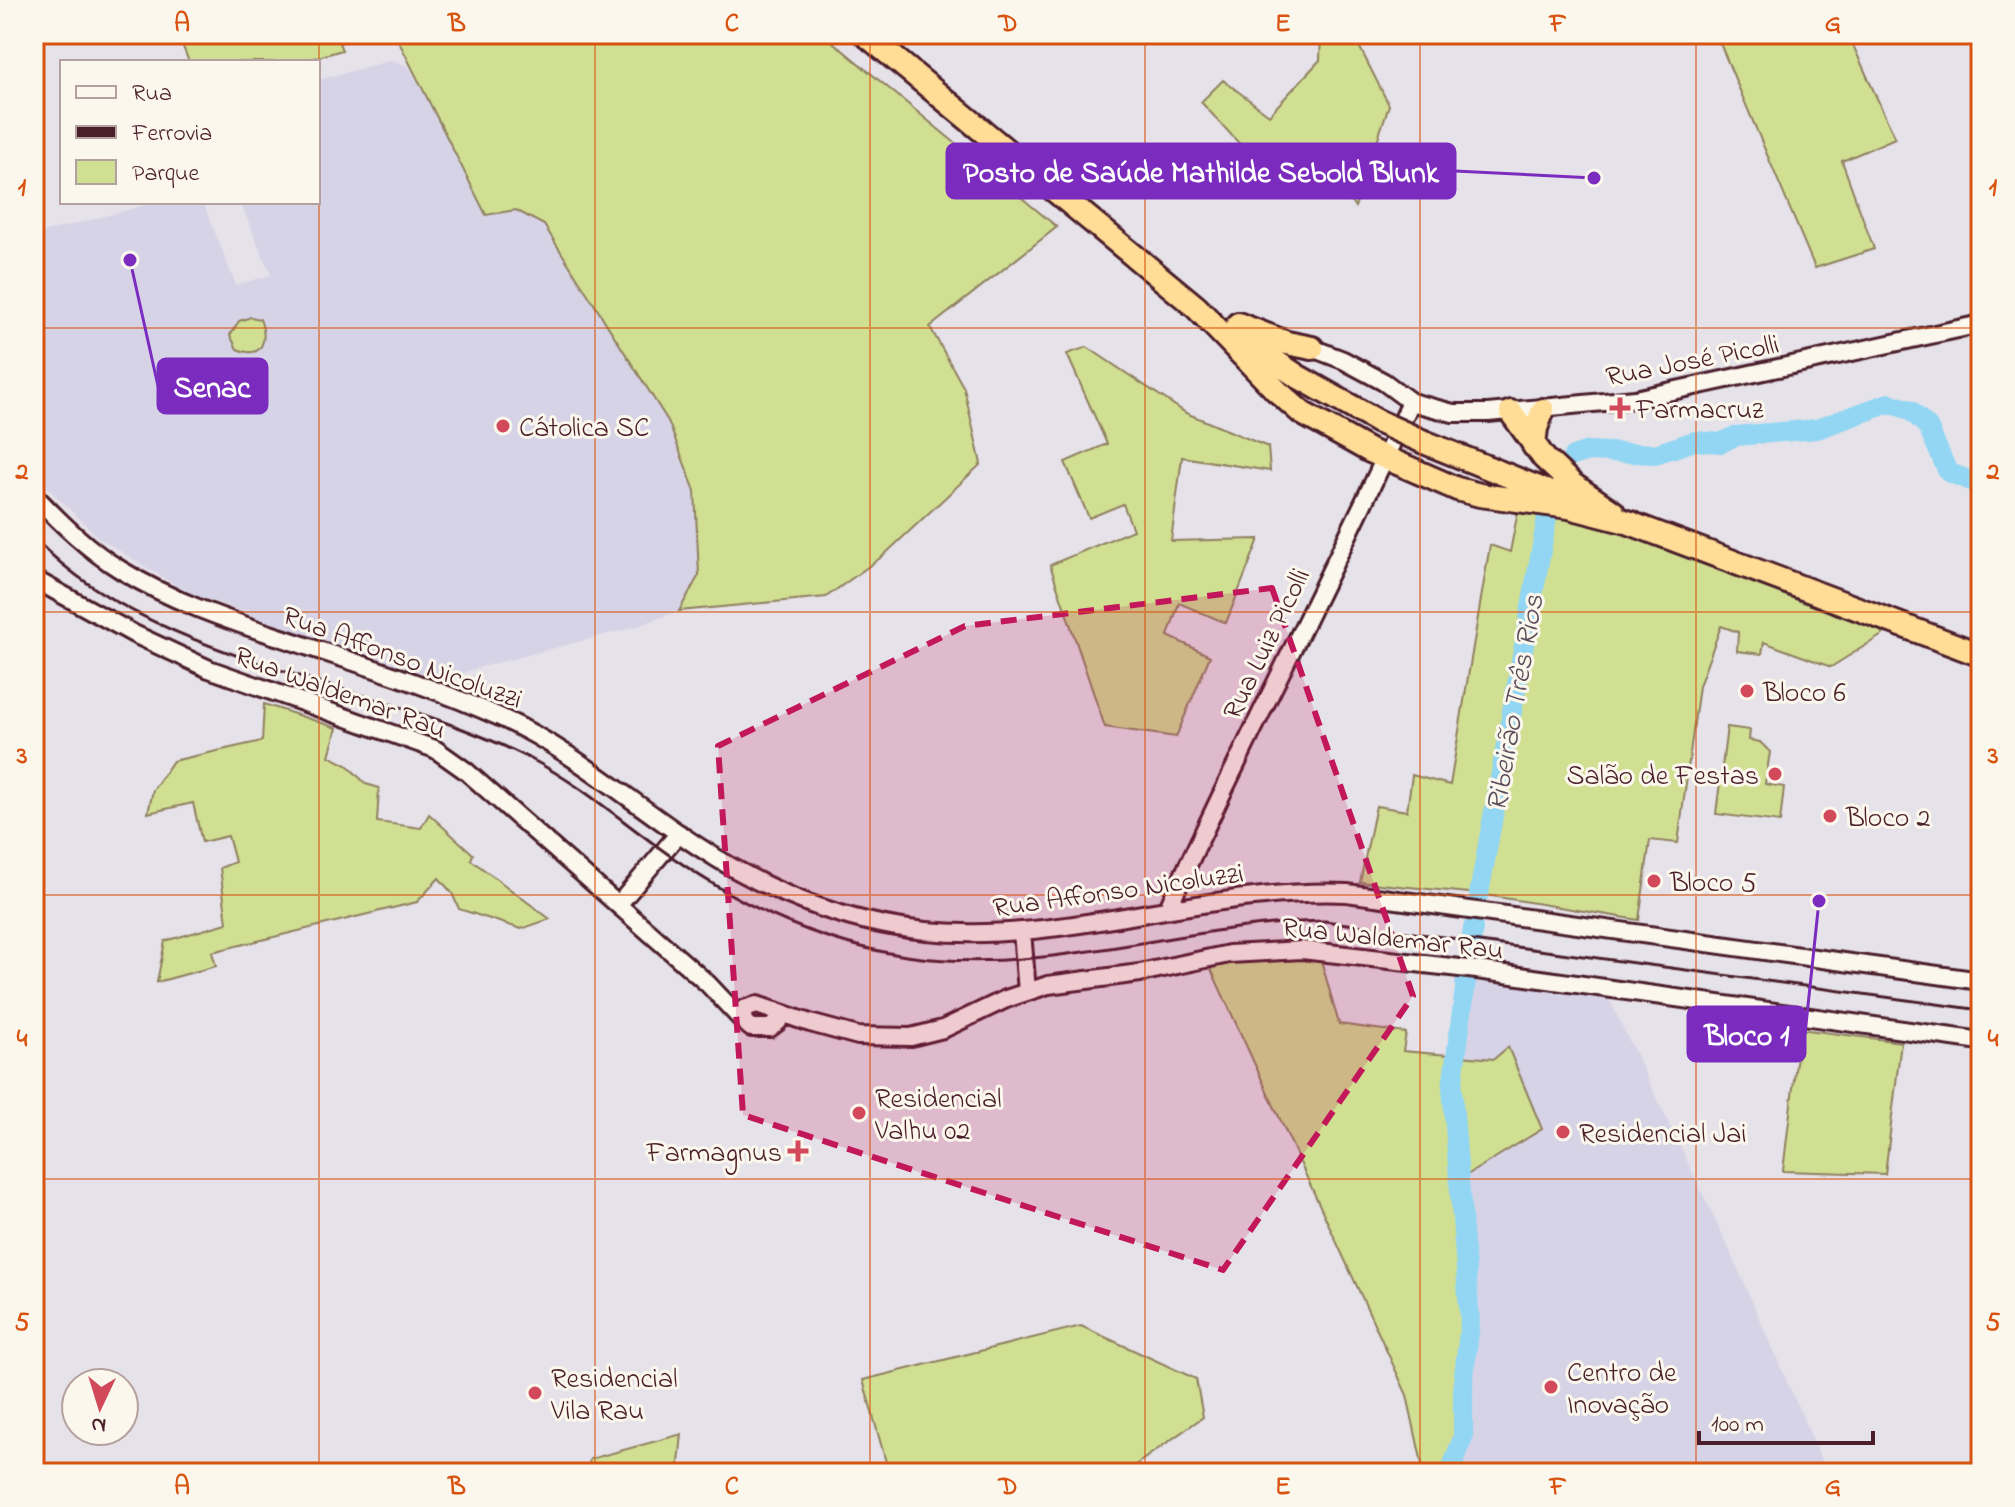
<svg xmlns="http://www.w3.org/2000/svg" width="2015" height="1507" font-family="'Indie Flower',sans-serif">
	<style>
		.built { fill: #d7d3e7 }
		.green { fill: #d1df93; stroke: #8e7f5f; stroke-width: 2 }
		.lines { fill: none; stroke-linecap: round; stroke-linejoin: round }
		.river { stroke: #92d6f3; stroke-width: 20 }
		.secondary-casing { stroke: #4a1f2b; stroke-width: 22 }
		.highway-casing { stroke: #4a1f2b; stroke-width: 28 }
		.secondary { stroke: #fbf7ec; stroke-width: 16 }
		.highway { stroke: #ffdd96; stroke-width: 22 }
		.rail { stroke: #4a1f2b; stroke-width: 3 }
		.highway-bridge-casing { stroke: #4a1f2b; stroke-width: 28; stroke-linecap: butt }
		.highway-bridge { stroke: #ffdd96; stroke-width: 22 }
		.marked { fill: #c2185b; fill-opacity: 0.2; stroke: #c2185b; stroke-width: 6; stroke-dasharray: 16 10; stroke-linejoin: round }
		.grid { fill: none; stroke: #d8530f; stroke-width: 2; stroke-opacity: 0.55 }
		.poi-dot { fill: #d1495b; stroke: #fbf7ec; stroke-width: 3 }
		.labels { text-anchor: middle; stroke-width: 6; stroke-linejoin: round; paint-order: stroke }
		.street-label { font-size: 28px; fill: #4a1f2b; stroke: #fbf7ec }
		.poi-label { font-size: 28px; fill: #4a1f2b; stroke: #fbf7ec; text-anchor: start }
		.water-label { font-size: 30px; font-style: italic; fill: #5c4d5d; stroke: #fbf7ec }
		.leader { fill: none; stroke: #7b2cbf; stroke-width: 3 }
		.callout-dot { fill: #7b2cbf; stroke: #fbf7ec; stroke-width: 3 }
		.callout { fill: #7b2cbf; stroke: #7b2cbf; stroke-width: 3 }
		.callout-label { font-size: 30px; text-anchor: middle; font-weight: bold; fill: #fff }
		.neatline { fill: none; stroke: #d8530f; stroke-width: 3 }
		.grid-label { font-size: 26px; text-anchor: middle; font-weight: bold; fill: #d8530f }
	</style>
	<rect width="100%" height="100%" fill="#e6e2e9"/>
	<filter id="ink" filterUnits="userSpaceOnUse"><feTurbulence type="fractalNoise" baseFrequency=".0125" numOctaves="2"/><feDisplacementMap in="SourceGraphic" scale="16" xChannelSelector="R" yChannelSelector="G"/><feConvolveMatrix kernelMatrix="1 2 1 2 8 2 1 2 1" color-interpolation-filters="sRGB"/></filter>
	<g filter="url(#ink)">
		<path class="built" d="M393 60 409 67 443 127 468 182 903 100 1057 227 931 327 964 388 981 464 883 556 826 597 679 611 635 627 470 670 449 682 381 659 324 643 183 590 99 538 34 475V235L157 202H203L236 285 271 275 240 202H318V80Z
			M1253 957 1321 960 1339 1024 1406 1033 1403 1051 1455 1054V967L1604 988 1726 1242 1827 1473H1424L1407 1395 1210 967Z"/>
		<path class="green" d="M178 34H363L339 43 342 50 301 62H189Z
			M395 34H823L1057 227 930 327 964 388 981 464 883 556 826 597 679 611 699 575 695 491 668 421 544 225 516 210 486 215Z
			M1321 34H1353L1389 105 1355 207 1321 167 1269 176 1201 102 1223 80 1269 115 1320 60Z
			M1716 34H1848L1895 138 1842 161 1874 249 1815 268Z
			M251 317 260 319C268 340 263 360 237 349L230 335 239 321Z
			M1087 347 1186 413 1268 447 1270 471 1182 457 1171 541 1259 539 1226 623 1179 603 1168 636 1210 656 1176 737 1105 727 1050 565 1133 530 1123 504 1089 518 1065 462 1107 444 1067 354Z
			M1519 506C1643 532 1769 588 1887 632L1831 667 1764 642 1762 654 1737 651 1738 632 1721 626 1699 686 1678 843 1650 840 1639 920 1479 894 1360 882 1376 806 1407 811 1412 775 1450 785 1490 545 1510 552Z
			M264 704 337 728 329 756 347 765 366 784 379 788 377 822 421 828 429 814 473 854 471 860 550 919 521 929 459 909 452 893 439 878 417 902 212 952 216 966 157 982 165 941 227 923 220 868 235 862 228 836 202 842 193 803 148 813 153 790 173 761 262 741Z
			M1727 727 1750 730 1749 740 1760 742 1770 752 1765 784 1784 787 1780 822 1716 814Z
			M1253 957 1321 960 1339 1024 1406 1033 1403 1051 1494 1059 1508 1047 1542 1129 1459 1180 1470 1322 1463 1384V1437L1450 1473H1424L1407 1395 1210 967Z
			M1800 1029 1901 1042 1885 1174 1783 1171Z
			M1081 1326 1196 1379 1203 1417 1124 1473H889L863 1380Z
			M682 1434 678 1473H587L590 1459Z"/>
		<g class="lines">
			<path class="river" d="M1573 456 1588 451 1655 454 1695 441 1721 443 1735 436 1817 429 1889 403 1910 410 1928 427 1948 472 1971 481 1981 479
				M1479 894 1548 512
				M1450 1473 1463 1437V1384L1470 1322 1452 1087 1473 928"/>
			<g class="secondary-casing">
				<path id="secondary" d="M1312 348 1343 360 1384 382 1411 402 1453 413H1488L1635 399 1981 324
					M34 495C60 522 88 550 121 570 170 600 224 619 279 637 353 662 430 685 502 718 574 751 633 804 699 847 767 892 845 923 926 931 1068 945 1205 887 1347 893L1981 981
					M34 579 134 634 209 669 435 749 466 771 708 984 743 1021
					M618 905 679 833
					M1168 908C1246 738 1333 572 1411 402
					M1022 932 1027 991
					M776 1011 778 1022 770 1028H751L743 1021 744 1009 757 1005 810 1023 858 1036 911 1037 943 1029 1006 999 1048 985 1140 973 1229 954 1302 950 1477 970 1981 1041"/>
			</g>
			<g class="highway-casing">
				<path id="highway" d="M865 34 1196 307 1277 391 1302 413 1370 451 1457 489 1480 495 1569 507 1631 523
					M1238 324 1287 343 1312 348
					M1237 336 1297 376 1377 421
					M1511 412 1544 458 1572 484 1613 512
					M1424 442 1561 497
					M1534 446 1536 428 1543 410
					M1619 519 1981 655"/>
			</g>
			<use href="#secondary" class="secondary"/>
			<use href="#highway" class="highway"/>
			<path class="rail" d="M34 538C157 667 376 679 531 759 582 785 627 826 675 859 744 908 822 943 906 956 1046 977 1185 923 1325 921L1981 1010"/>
			<g class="highway-bridge-casing">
				<path id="highway-bridge" d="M1377 421 1424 442"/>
			</g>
			<use href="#highway-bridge" class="highway-bridge"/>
		</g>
	</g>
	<path class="marked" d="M1272 588 1413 996 1223 1270 743 1115 718 746 965 626Z"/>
	<path class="grid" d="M319 34V1473M595 34V1473M870 34V1473M1145 34V1473M1420 34V1473M1696 34V1473M34 328H1981M34 612H1981M34 895H1981M34 1179H1981"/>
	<g class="poi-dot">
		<path d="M1616 396h8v8h8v8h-8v8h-8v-8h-8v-8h8z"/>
		<circle cx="503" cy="426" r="8"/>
		<circle cx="1747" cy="691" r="8"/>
		<circle cx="1775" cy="774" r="8"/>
		<circle cx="1830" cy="816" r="8"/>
		<circle cx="1654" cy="881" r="8"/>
		<circle cx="859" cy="1113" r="8"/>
		<circle cx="1563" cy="1132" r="8"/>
		<path d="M794 1139h8v8h8v8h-8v8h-8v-8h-8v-8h8z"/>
		<circle cx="1551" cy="1387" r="8"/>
		<circle cx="535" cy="1393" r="8"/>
	</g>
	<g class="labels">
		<g class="street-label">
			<text transform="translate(1692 359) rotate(-11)" y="10">Rua José Picolli</text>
			<text transform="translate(1265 643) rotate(-64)" y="10">Rua Luiz Picolli</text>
			<text transform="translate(403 656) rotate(20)" y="10">Rua Affonso Nicoluzzi</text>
			<text transform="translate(341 691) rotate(20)" y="10">Rua Waldemar Rau</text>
			<text transform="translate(1118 889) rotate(-8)" y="10">Rua Affonso Nicoluzzi</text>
			<text transform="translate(1393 937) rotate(6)" y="10">Rua Waldemar Rau</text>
		</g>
		<g class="poi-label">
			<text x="1636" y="418">Farmacruz</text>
			<text x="519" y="436">Cátolica SC</text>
			<text x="1763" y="701">Bloco 6</text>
			<text x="1759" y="784" text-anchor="end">Salão de Festas</text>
			<text x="1846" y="826">Bloco 2</text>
			<text x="1670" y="891">Bloco 5</text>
			<text x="875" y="1107">Residencial<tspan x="875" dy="32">Valhu 02</tspan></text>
			<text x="1579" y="1142">Residencial Jai</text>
			<text x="782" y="1161" text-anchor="end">Farmagnus</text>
			<text x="1567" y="1381">Centro de<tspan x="1567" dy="32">Inovação</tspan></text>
			<text x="551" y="1387">Residencial<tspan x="551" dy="32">Vila Rau</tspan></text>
		</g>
		<g class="water-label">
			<text transform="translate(1514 703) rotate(-80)" y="10">Ribeirão Três Rios</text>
		</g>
	</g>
	<path class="leader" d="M1594 178L1455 171M130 260L158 386M1819 901L1805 1034"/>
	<g class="callout-dot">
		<circle cx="1594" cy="178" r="8"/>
		<circle cx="130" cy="260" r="8"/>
		<circle cx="1819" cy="901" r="8"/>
	</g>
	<g class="callout">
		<rect x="947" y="144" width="508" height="54" rx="8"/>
		<rect x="158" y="359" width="109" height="54" rx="8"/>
		<rect x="1688" y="1007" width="117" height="54" rx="8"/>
	</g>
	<g class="callout-label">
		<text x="1201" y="182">Posto de Saúde Mathilde Sebold Blunk</text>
		<text x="212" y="397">Senac</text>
		<text x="1747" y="1045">Bloco 1</text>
	</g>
	<rect width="2015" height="1507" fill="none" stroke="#fbf7ec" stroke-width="88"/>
	<rect x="60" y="60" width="260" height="144" fill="#fbf7ec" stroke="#b4a19f" stroke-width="2"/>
	<rect x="76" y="86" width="40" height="12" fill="#fbf7ec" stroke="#b4a19f" stroke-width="2"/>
	<text x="132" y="100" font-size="24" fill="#4a1f2b">Rua</text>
	<rect x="76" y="126" width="40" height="12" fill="#4a1f2b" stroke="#b4a19f" stroke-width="2"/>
	<text x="132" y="140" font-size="24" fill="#4a1f2b">Ferrovia</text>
	<rect x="76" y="160" width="40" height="24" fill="#d1df93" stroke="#b4a19f" stroke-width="2"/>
	<text x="132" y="180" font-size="24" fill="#4a1f2b">Parque</text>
	<g transform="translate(100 1407) rotate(184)"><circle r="38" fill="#fbf7ec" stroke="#b4a19f" stroke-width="2"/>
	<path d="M0-6L14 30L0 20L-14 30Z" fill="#d1495b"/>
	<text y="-12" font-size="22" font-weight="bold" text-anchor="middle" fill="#4a1f2b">N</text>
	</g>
	<path d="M1699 1431v12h174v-12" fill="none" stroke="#4a1f2b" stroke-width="4"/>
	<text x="1711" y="1431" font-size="24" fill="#4a1f2b" stroke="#fbf7ec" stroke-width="6" paint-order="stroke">100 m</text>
	<rect x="44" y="44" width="1927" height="1419" class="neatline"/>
	<g class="grid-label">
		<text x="182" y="31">A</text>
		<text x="457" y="31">B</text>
		<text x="732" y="31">C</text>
		<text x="1008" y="31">D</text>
		<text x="1283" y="31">E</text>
		<text x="1558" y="31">F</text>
		<text x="1833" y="31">G</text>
		<text x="22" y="195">1</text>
		<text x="1993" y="195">1</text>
		<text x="22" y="479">2</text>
		<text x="1993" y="479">2</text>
		<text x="22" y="763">3</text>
		<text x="1993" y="763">3</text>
		<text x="22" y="1046">4</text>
		<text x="1993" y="1046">4</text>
		<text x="22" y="1330">5</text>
		<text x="1993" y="1330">5</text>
		<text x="182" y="1494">A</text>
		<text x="457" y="1494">B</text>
		<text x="732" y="1494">C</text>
		<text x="1008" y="1494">D</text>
		<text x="1283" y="1494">E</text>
		<text x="1558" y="1494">F</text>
		<text x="1833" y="1494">G</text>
	</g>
</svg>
